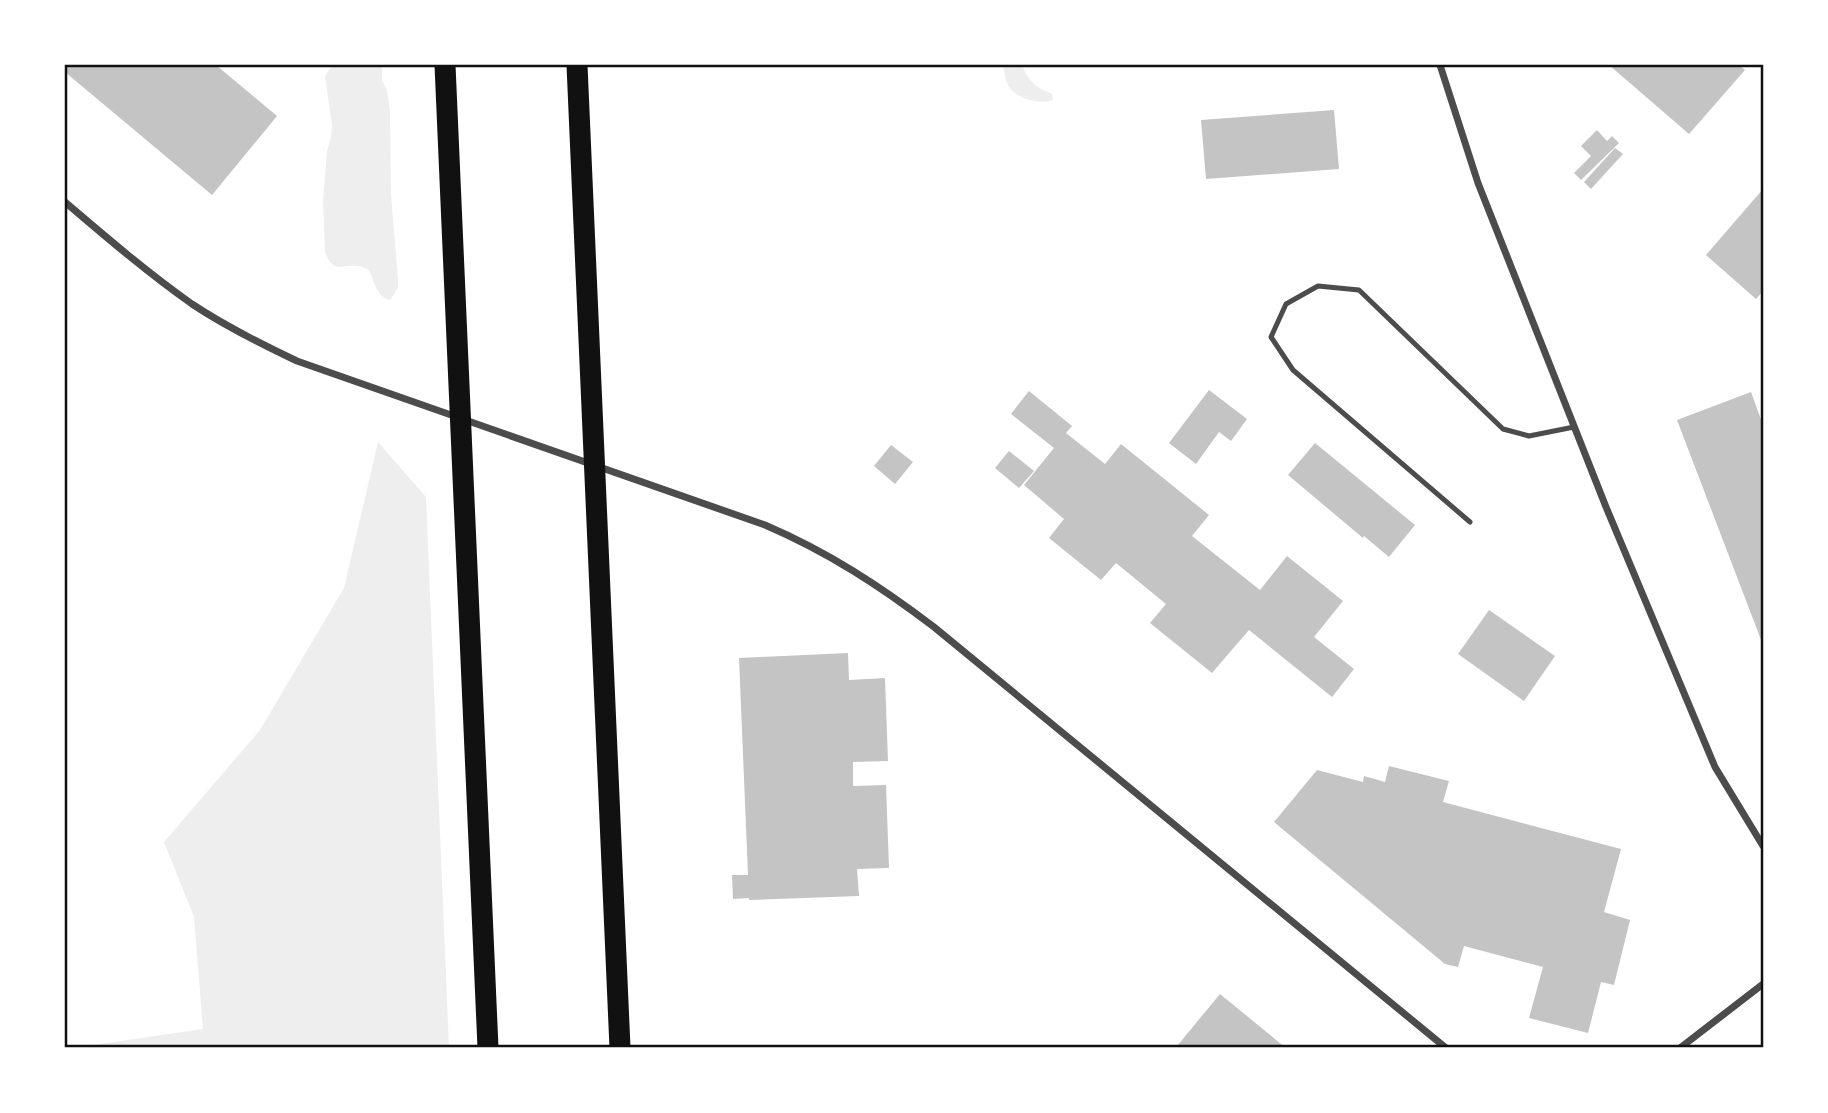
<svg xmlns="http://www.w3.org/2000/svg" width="1828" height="1113" font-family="'Source Serif 4',serif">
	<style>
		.green { fill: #eee }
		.building { fill: #c4c4c4 }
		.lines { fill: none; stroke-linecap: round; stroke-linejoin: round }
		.service { stroke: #4c4c4c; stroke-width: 5 }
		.minor { stroke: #4c4c4c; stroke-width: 7 }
		.motorway { stroke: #111; stroke-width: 21 }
		.neatline { fill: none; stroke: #111; stroke-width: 2.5 }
	</style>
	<rect width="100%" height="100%" fill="#fff"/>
	<path class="green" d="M333 65H382V81L387 90 390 112 391 195 398 279V288L390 300C377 298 374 281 369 270 368 269 360 266 358 266 341 264 334 275 325 252L323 201 327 151 331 137 332 125 325 76Z
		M1003 65H1022C1029 82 1036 87 1052 94L1053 100C1041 105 1018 99 1010 88 1005 82 1005 73 1003 65Z
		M378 442 426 497 449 1048H73L203 1029 194 917 164 842 260 730 344 588Z"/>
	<path class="building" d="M65 65H216L277 116 212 195 65 72Z
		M1609 65H1739L1745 70 1689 134Z
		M1334 110 1339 169 1206 179 1201 120Z
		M1597 130 1607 141 1612 136 1619 143 1581 180 1574 173 1591 156 1581 146Z
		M1615 148 1623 154 1591 189 1584 182Z
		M1763 189V291L1756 299 1706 255Z
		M1209 390 1247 419 1231 441 1219 432 1196 464 1169 443Z
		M1029 391 1072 426 1066 433 1105 464 1121 444 1209 515 1192 536 1260 590 1287 556 1343 601 1314 637 1354 669 1332 697 1249 630 1212 673 1150 623 1166 604 1116 563 1101 580 1049 538 1064 519 1024 485 1054 448 1011 414Z
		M1751 392 1763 425V645L1677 420Z
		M1315 443 1415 525 1389 557 1364 536 1363 538 1288 475Z
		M891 445 913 462 895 484 874 466Z
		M1009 451 1034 471 1019 488 995 468Z
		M1489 610 1555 656 1524 701 1458 654Z
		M848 653 849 680 885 678 888 761 853 762V786L886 785 889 868 857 869 859 896 749 900V898L733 899 732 875H748L739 658Z
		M1389 766 1449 781 1443 802 1621 849 1604 912 1630 920 1614 985 1601 982 1588 1033 1529 1018 1543 967 1464 946 1458 967 1445 964 1274 822 1317 770 1363 782 1364 776 1385 782Z
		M1220 994 1286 1048H1180L1177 1046Z"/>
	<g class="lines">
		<path class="service" d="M1470 522 1293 370 1271 337 1286 304 1318 286 1359 290 1503 429 1529 436 1574 427"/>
		<path class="minor" d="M1440 65 1478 183 1606 507 1715 767 1763 846
			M65 202C106 237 148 273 192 304 225 326 261 344 297 361L765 525C828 552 880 586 934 627L1446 1048
			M1680 1048 1763 984"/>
		<path class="motorway" d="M445 65 488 1048
			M577 65 620 1048"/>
	</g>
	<rect width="1828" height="1113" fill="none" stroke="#ffffff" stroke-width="133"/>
	<rect x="66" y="66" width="1696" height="980" class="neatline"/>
</svg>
